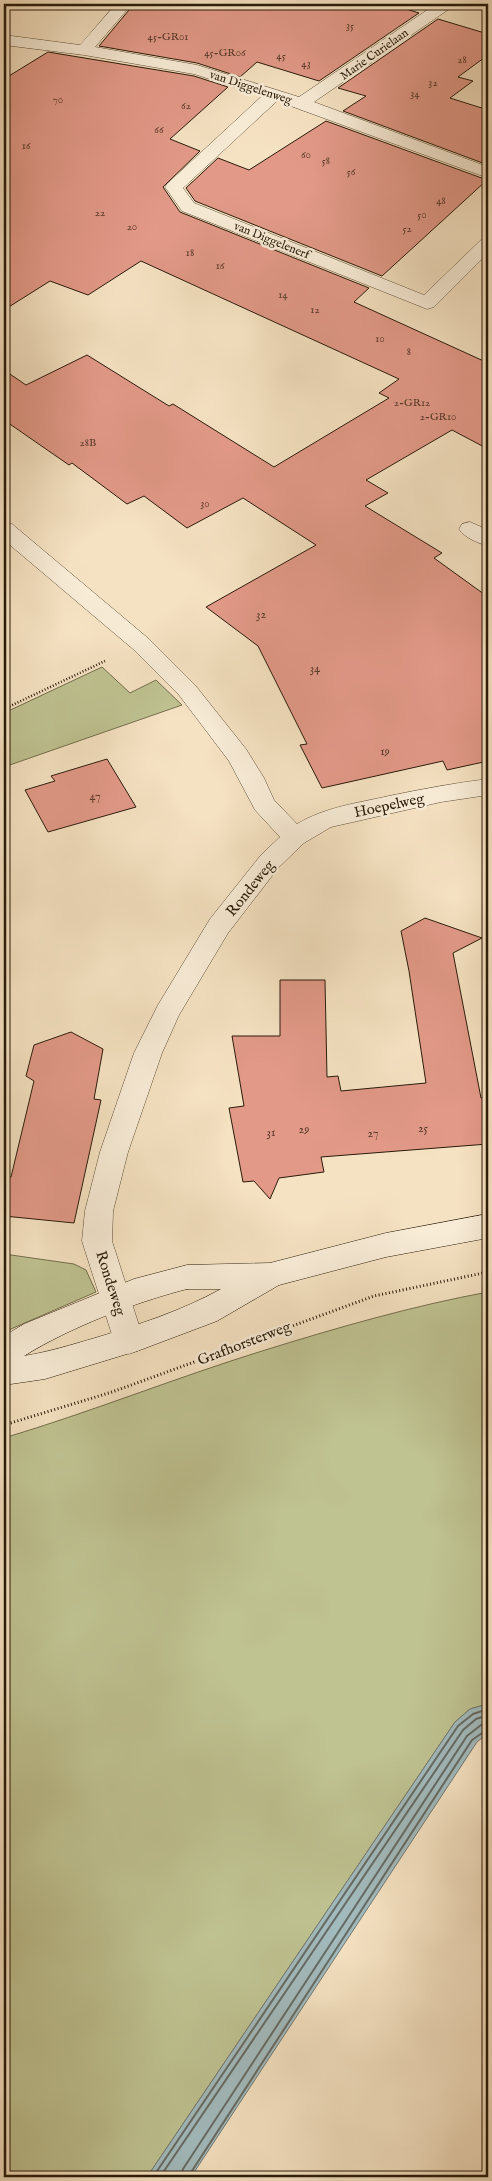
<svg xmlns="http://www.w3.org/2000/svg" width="492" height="2181" font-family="'IM FELL English',serif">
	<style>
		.green { fill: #bfc291; stroke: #746e4d }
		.water { fill: #a2bbbe; stroke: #727b76 }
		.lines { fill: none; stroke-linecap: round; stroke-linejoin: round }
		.shore { stroke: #666b64; stroke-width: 2 }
		.building { fill: #e29988; stroke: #2a1b09 }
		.lane-casing { stroke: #5d4d37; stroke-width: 1 }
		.street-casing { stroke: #5d4d37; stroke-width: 1 }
		.secondary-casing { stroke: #2a1b09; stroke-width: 1 }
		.path-far1 { stroke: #2a1b09; stroke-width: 2.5; stroke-dasharray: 1 2; stroke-linecap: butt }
		.path { stroke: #2a1b09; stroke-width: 3; stroke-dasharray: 1 2.5; stroke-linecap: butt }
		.lane { fill: #f8ecd7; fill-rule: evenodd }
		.street { fill: #f8ecd7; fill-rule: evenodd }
		.secondary { fill: #f8ecd7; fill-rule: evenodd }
		.labels { text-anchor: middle; stroke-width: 5; stroke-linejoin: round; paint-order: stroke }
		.far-number-label { font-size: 11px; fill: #583a29 }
		.far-street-label { font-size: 12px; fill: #2a1b09; stroke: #f8ecd7 }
		.number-label { font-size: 12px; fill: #583a29 }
		.street-label { font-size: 15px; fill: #2a1b09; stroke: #f8ecd7 }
	</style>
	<rect width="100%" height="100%" fill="#f5e2c2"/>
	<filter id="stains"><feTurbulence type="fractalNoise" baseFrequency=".004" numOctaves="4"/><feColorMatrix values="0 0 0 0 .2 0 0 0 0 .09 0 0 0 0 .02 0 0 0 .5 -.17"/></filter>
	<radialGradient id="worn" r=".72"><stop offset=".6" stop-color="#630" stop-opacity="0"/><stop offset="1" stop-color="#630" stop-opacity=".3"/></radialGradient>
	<path class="green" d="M102 667 130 693 156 680 182 705 4 767V713Z
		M4 1254 74 1264 86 1270 96 1292 4 1332Z
		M488 1292V1704L470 1709 455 1722 147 2177H4V1438C91 1412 175 1378 262 1351 336 1328 412 1306 488 1292Z"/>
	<path class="water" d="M488 1704V1733L477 1742 191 2177H147L455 1722 470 1709Z"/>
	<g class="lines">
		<path class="shore" d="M153 2177 458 1726 473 1714 488 1709
			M160 2177 463 1730 476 1719 488 1715
			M181 2177 183 2169 467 1736 481 1725 488 1723
			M188 2177 472 1740 488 1729"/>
	</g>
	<path class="building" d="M134 4H390L419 13 319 81 257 62 240 77 197 63 99 46Z
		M438 19 488 34V55L458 77 473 81 450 98 488 110V165L343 111 366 96 338 88Z
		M48 52 194 76 228 87 170 139 200 151 163 187 180 212 369 288 354 302 488 363V449L452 430 366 480 388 493 365 506 442 553 434 558 488 597V761L447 770 443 761 322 788 300 745 307 744 258 646 206 607 316 545 243 498 187 528 144 496 127 504 72 463 69 465 4 420V370L26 385 87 355 169 406 173 404 274 467 389 398 379 393 399 379 141 261 88 295 50 281 4 310V79Z
		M326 121 487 180 382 276 195 201 186 188 218 158 249 170Z
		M107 759 136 807 48 832 25 790 55 781 51 776Z
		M425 918 482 938 453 953 481 1098 488 1097V1144L321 1157 324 1172 279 1178 270 1199 254 1181 243 1182 229 1108 244 1106 232 1036H280V980H325L327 1077 338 1076 341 1091 426 1083 409 971 401 931Z
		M71 1032 103 1049 94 1099 101 1100 74 1223 4 1216V1177H11L34 1081 26 1076 34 1045Z"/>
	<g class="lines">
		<g class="lane-casing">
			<path id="lane" d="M470 522 488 530V546C478 543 465 538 459 529L462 524Z"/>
		</g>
		<g class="street-casing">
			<path id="street" d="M116 4H132L95 47 197 65 299 97 436 4H454L452 7 314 102 488 167V178L277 101 183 188 194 203 424 295 482 239 488 237V253L434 307 427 309 182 211 165 187 168 183 262 96 194 74 84 55 4 45V35L80 45Z
				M4 522 12 524 149 639 195 685 246 749 264 778 274 800 297 824C325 807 358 803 389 796 422 789 455 783 488 779V795L441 802 331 827 304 843 279 867 228 933 179 1015 162 1053 128 1152 113 1211 112 1241 144 1341 140 1350 129 1354 118 1350 114 1341 82 1241 85 1211 100 1152 134 1053 158 1005 210 919 261 855 280 837 255 810 229 761 179 695 133 649 4 540Z"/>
		</g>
		<g class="secondary-casing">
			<path id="secondary" d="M488 1214V1238L386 1257 279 1285 217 1321 140 1350 45 1379 4 1385V1336L24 1324 134 1279 187 1265 270 1263 386 1233ZM187 1289H221C181 1311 138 1325 95 1338 71 1345 48 1352 24 1356 71 1327 133 1303 187 1289Z"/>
		</g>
		<path class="path-far1" d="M4 709 105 661"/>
		<path class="path" d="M224 1351 374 1296 488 1272
			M4 1425 112 1392 219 1353"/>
		<use href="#lane" class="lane"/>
		<use href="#street" class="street"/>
		<use href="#secondary" class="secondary"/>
	</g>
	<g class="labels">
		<g class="far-number-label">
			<text x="350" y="29">35</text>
			<text x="168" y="40">45-GR01</text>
			<text x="225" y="56">45-GR06</text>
			<text x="281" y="59">45</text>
			<text x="462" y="63">28</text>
			<text x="306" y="67">43</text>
			<text x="433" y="86">32</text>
			<text x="415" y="97">34</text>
			<text x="58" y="103">70</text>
			<text x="186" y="109">62</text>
			<text x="159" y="133">66</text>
			<text x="26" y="149">16</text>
			<text x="306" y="158">60</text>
			<text x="326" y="164">58</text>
			<text x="351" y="175">56</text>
			<text x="441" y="204">48</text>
			<text x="100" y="216">22</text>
			<text x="422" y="218">50</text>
			<text x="132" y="230">20</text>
			<text x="407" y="232">52</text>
			<text x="190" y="256">18</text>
			<text x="220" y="269">16</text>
			<text x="283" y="298">14</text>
			<text x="315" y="313">12</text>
			<text x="380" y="342">10</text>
			<text x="409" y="355">8</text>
			<text x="412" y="406">2-GR12</text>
			<text x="438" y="420">2-GR10</text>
			<text x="88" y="446">28B</text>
			<text x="205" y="507">30</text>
		</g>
		<g class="far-street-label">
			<text transform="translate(374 54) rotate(-35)" y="4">Marie Curielaan</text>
			<text transform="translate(251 87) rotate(18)" y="4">van Diggelenweg</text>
			<text transform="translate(272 240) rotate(22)" y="4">van Diggelenerf</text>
		</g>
		<g class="number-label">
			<text x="261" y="618">32</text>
			<text x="315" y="672">34</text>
			<text x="385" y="755">19</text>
			<text x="95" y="800">47</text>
			<text x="423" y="1132">25</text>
			<text x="304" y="1133">29</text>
			<text x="271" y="1136">31</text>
			<text x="373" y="1137">27</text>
		</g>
		<g class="street-label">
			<text transform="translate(389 805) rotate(-12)" y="5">Hoepelweg</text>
			<text transform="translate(250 888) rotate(-51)" y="5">Rondeweg</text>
			<text transform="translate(111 1283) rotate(72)" y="5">Rondeweg</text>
			<text transform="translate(244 1343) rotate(-21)" y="5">Grafhorsterweg</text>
		</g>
	</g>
	<rect width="492" height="2181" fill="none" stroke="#f5e2c2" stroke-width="20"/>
	<rect x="5" y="5" width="482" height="2171" fill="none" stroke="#2a1b09" stroke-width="2.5"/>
	<rect x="10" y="10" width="472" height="2161" fill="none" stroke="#2a1b09"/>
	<rect width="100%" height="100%" filter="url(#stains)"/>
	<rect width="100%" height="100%" fill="url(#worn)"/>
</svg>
